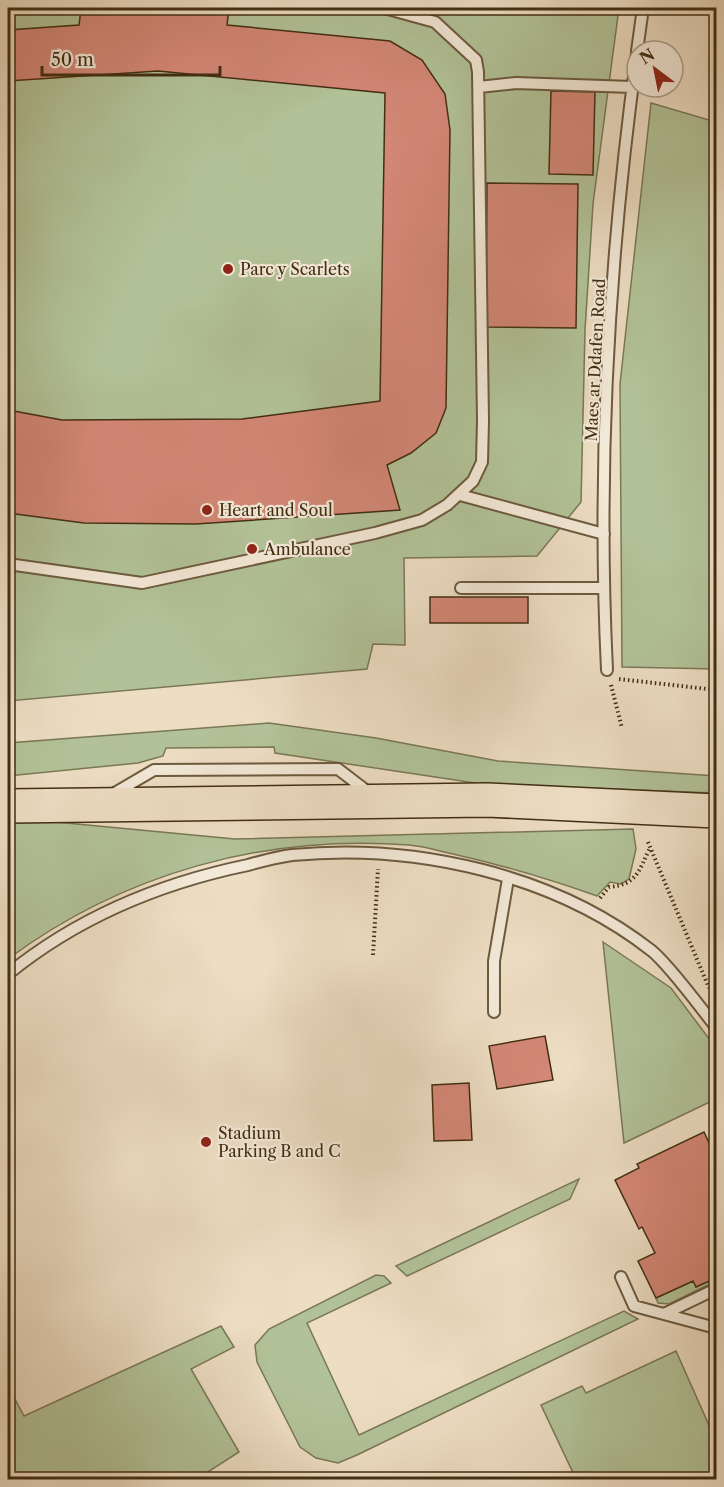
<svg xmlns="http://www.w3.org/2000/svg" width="724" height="1487" font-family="'Libre Caslon Text',serif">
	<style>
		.green { fill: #b2c298; stroke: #7a7855; stroke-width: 1.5 }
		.building { fill: #d38776; stroke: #422e12; stroke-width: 1.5 }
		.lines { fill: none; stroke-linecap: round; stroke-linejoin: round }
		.service-casing { stroke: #6d5a3e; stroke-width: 14 }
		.primary-casing { stroke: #422e12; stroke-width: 36 }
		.path { stroke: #422e12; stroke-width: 4; stroke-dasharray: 1.5 3; stroke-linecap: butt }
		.service { stroke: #f3e9d8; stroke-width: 10 }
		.primary { stroke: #edddc3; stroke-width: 33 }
		.poi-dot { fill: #8f2418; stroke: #f3e9d8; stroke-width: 2 }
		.labels { text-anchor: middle; stroke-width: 4.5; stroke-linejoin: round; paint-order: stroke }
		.poi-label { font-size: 16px; fill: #422e12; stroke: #f3e9d8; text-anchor: start }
		.street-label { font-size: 16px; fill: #422e12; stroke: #f3e9d8 }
	</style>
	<rect width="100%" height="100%" fill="#edddc3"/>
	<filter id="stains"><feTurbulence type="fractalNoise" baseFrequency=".00333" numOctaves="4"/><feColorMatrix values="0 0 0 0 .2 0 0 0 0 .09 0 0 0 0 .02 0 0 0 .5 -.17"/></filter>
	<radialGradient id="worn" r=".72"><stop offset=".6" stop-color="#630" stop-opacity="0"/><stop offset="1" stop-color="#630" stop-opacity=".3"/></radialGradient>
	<path class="green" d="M8 8H619L593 204 585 330 581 502 537 556 404 558 405 645 373 644 367 669 8 701Z
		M651 103 716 122V669L622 667 620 384Z
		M269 723 376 738 498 761 716 776V793L482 784 275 753 274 747 166 748 163 756 138 763 8 776V743Z
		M24 819 235 839 633 829 636 849 629 879 621 884 610 882 597 896C549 879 502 865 453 854 439 851 423 846 409 845 265 834 124 873 8 959V820Z
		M603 942 671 988 716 1048V1099L624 1143Z
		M579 1179 570 1199 407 1276 396 1266Z
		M376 1275 384 1276 391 1283 307 1323 359 1435 624 1311 638 1319 357 1455 338 1463 316 1458 300 1447 257 1362 255 1345 269 1329Z
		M716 1278V1281L669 1304 658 1303 656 1298 693 1281 696 1287Z
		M221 1326 234 1347 191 1369 239 1452 197 1479H8V1386L24 1416Z
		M676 1351 716 1441V1479H576L541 1405 582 1386 586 1393Z"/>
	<path class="building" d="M81 9H229L227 25 390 41 422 60 445 94 450 130 446 408 436 433 411 453 387 465 400 510 196 524 84 523 8 513V410L62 420 242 419 380 401 385 93 158 71 8 81V30L79 25Z
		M551 91 595 92 593 175 549 174Z
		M487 183 578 184 576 328 486 327Z
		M430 597H528V623H430Z
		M545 1036 553 1080 497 1089 489 1046Z
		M469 1083 472 1140 434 1141 432 1085Z
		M704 1132 716 1158V1278L696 1287 693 1281 656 1298 638 1261 655 1253 642 1227 639 1229 615 1180 639 1168 637 1164Z"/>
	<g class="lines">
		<g class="service-casing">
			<path id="service" d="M637 51 643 8
				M479 87 516 83 632 87
				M460 495 604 534
				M8 564 142 583 375 533 422 520 447 505 473 481 482 462 483 421 478 72 476 60 435 22 384 8
				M461 588H603
				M607 670C597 465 609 257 637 53
				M113 794 154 770 338 769 368 792
				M8 974C77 918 161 883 248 865 262 861 278 857 292 855 415 843 554 874 652 951 671 967 699 1006 716 1027
				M494 1012V961L508 879
				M621 1277 634 1306 716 1328
				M664 1314 716 1289
				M716 1361V1353"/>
		</g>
		<g class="primary-casing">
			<path id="primary" d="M8 806 487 800 716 811"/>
		</g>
		<path class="path" d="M619 679 716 690
			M611 685 622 728
			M648 842 709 988
			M600 898 609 887C637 885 639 870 650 848
			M373 955 378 869"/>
		<use href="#service" class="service"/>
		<use href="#primary" class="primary"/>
	</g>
	<g class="poi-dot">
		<circle cx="228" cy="269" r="6"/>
		<circle cx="207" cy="510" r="6"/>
		<circle cx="252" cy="549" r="6"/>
		<circle cx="206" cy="1142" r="6"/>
	</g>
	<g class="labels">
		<g class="poi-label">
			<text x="240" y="275">Parc y Scarlets</text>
			<text x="219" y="516">Heart and Soul</text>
			<text x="264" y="555">Ambulance</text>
			<text x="218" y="1139">Stadium<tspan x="218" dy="18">Parking B and C</tspan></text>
		</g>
		<g class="street-label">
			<text transform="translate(595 360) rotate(-87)" y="6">Maes ar Ddafen Road</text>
		</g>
	</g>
	<rect width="724" height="1487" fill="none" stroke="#edddc3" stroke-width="30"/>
	<rect x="9" y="9" width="706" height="1469" fill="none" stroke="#422e12" stroke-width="3"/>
	<rect x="15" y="15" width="694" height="1457" fill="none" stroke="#422e12" stroke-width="1.5"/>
	<g transform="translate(655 69) rotate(328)"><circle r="28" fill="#f3e9d8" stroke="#ac9e89" stroke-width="1.5"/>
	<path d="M0-4.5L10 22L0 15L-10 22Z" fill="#8f2418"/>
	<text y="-9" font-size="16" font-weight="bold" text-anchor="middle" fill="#422e12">N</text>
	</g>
	<path d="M42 66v9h178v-9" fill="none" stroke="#422e12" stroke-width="3"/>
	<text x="51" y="66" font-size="18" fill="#422e12" stroke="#f3e9d8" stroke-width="4.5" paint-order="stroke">50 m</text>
	<rect width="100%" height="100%" filter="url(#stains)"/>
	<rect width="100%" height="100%" fill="url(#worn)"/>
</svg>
